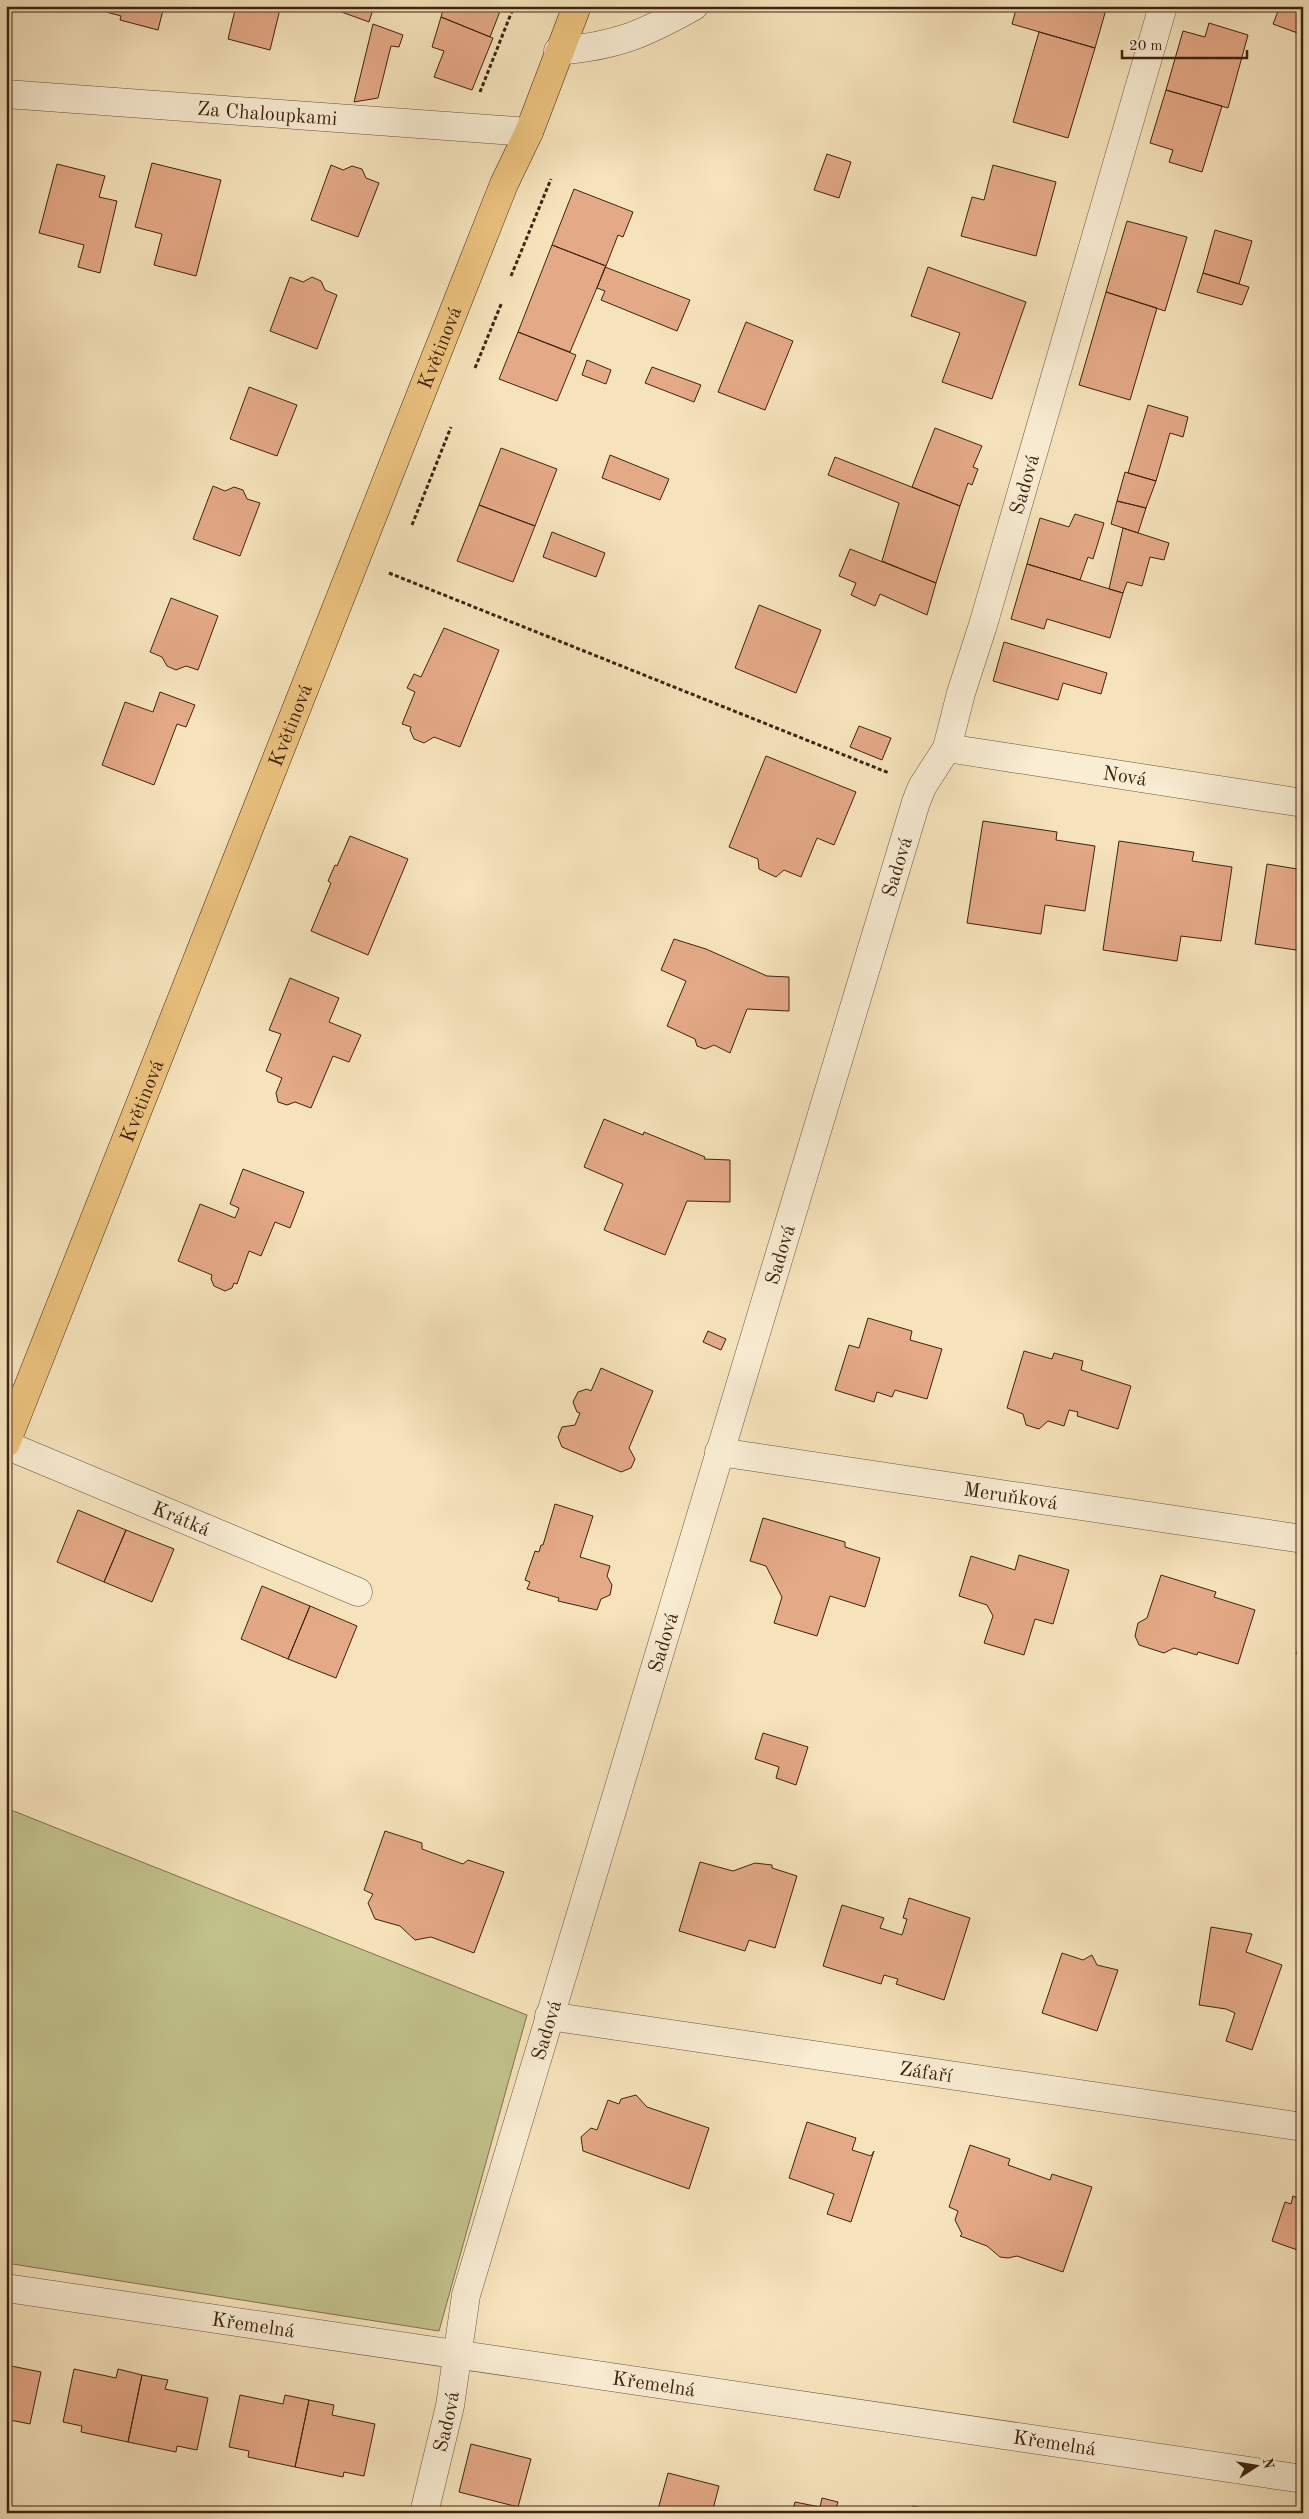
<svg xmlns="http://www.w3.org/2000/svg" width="1309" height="2519" font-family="'Old Standard TT',serif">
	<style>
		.green { fill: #c2c28d; stroke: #80724f }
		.building { fill: #e4a987; stroke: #3e2311 }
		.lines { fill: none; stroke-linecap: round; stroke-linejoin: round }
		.minor-casing { stroke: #6c533c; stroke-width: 29 }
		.major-casing { stroke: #3e2311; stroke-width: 29 }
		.path { stroke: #3e2311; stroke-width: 3; stroke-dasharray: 4 2.5; stroke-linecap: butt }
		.minor { stroke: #f9edd3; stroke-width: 28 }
		.major { stroke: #ebc27e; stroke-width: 28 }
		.labels { text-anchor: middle; stroke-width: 5; stroke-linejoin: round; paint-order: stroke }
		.street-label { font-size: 20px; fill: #3e2311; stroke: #f9edd3 }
	</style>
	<rect width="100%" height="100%" fill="#f6e3bc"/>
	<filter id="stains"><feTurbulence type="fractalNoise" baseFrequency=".004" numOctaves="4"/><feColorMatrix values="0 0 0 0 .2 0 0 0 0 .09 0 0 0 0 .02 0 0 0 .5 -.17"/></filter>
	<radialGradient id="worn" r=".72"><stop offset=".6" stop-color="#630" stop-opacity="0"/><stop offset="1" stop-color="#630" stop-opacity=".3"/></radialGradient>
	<path class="green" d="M6 1808 527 2015 439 2331 6 2263Z"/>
	<path class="building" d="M101 6H164L158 30 120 20 121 16 99 10Z
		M236 6H273L280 9 270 50 228 39Z
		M325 6H374L369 22Z
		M444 6H502L490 37 441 17Z
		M1017 6H1107L1095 48 1012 24Z
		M1280 6H1303V35L1273 24Z
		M441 17 493 38 472 90 434 77 444 51 432 47Z
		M1209 23 1248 35 1228 108 1166 90 1183 31 1205 37Z
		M373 24 403 35 399 47 391 46 378 98 354 102Z
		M1039 32 1095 48 1068 138 1013 122Z
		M1166 90 1222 106 1202 172 1169 162 1173 150 1150 143Z
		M827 154 851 162 839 198 814 190Z
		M152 163 221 180 196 276 154 265 162 234 135 227Z
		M57 164 105 176 99 197 117 201 100 273 78 267 84 245 39 233Z
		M331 165 343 170 352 166 362 169 366 178 379 183 358 237 311 220Z
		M993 165 1056 182 1036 256 961 236 972 197 984 200Z
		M574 189 633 212 623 237 618 235 606 266 552 245Z
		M1127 221 1187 237 1165 311 1106 292Z
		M1215 230 1252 241 1239 284 1203 273Z
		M552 245 606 266 570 352 518 332Z
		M605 267 690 300 677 331 601 300 605 291 597 288Z
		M928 267 1026 302 992 399 942 382 960 333 911 316Z
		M1203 273 1249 287 1242 305 1197 292Z
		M290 277 303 282 312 277 321 281 325 290 337 295 317 349 270 331Z
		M1106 292 1157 308 1130 400 1079 385Z
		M746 322 793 341 765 410 718 392Z
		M518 332 576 355 557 401 499 379Z
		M587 360 611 370 606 384 582 375Z
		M652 367 701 385 694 402 645 383Z
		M249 387 297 405 277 456 230 439Z
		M1148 405 1188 417 1183 437 1170 433 1156 481 1128 473Z
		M935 428 982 446 973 467 978 469 972 485 968 483 960 506 912 487Z
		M501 448 557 469 535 526 479 505Z
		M610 455 669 479 660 500 602 478Z
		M835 457 960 506 936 583 882 561 899 503 828 475Z
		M1125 472 1156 481 1146 508 1117 501Z
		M213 486 225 491 234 487 243 490 247 499 260 503 240 556 193 539Z
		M1117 501 1146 508 1138 533 1111 524Z
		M479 505 535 526 513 582 457 561Z
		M1075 514 1104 523 1093 559 1088 557 1080 580 1027 564 1040 518 1069 527Z
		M1123 528 1169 543 1164 560 1150 557 1142 586 1127 582 1123 593 1109 589Z
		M552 532 605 553 596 577 543 557Z
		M850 549 936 583 927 615 880 594 875 606 851 595 856 583 839 576Z
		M1027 564 1123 593 1110 638 1047 619 1044 629 1011 619Z
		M171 598 218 616 198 670 186 666 176 670 167 666 162 657 150 652Z
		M759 605 821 630 796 693 735 668Z
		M444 628 499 650 460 747 434 737 424 743 414 739 410 730 411 727 402 724 415 692 407 688 414 674 421 677Z
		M1004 642 1107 673 1101 694 1063 683 1058 700 993 681Z
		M160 692 195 705 186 727 177 724 154 785 102 765 125 702 153 712Z
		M859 726 891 738 882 760 850 747Z
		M766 756 856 792 834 845 817 838 801 877 784 870 776 877 759 869 758 859 729 847Z
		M983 821 1057 832 1056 840 1095 846 1085 911 1045 905 1041 934 967 923Z
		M350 836 408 859 368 955 311 931 331 883 328 881 335 865 337 866Z
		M1119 841 1194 852 1192 861 1232 867 1221 941 1181 936 1177 961 1103 950Z
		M1267 864 1303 870V951L1255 944Z
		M674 939 706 949 767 976 789 977V1011L747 1009 730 1053 714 1045 705 1049 697 1046 695 1039 667 1026 686 981 661 970Z
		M290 978 339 998 329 1022 361 1035 349 1062 333 1056 311 1108 295 1102 287 1105 278 1102 276 1093 282 1078 266 1071 281 1034 269 1030Z
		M604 1119 643 1135 644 1132 705 1157 704 1159 730 1160V1202L687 1201 665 1255 604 1230 623 1184 584 1167Z
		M243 1169 304 1192 290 1228 275 1222 261 1256 249 1251 237 1284 234 1283 232 1288 225 1291 214 1286 211 1279 212 1275 178 1261 200 1204 235 1218 239 1208 230 1204Z
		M868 1318 912 1331 910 1340 942 1349 927 1399 895 1390 892 1397 877 1392 874 1402 835 1390 849 1345 859 1348Z
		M708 1331 726 1339 721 1350 703 1342Z
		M1024 1351 1052 1359 1054 1353 1083 1361 1081 1370 1131 1386 1118 1429 1077 1416 1078 1412 1069 1410 1064 1426 1048 1421 1039 1429 1026 1425 1023 1414 1007 1408Z
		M601 1368 653 1391 629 1448 635 1459 631 1468 621 1472 562 1447 558 1437 562 1427 575 1425 580 1413 577 1412 573 1402 578 1392 587 1389 591 1391Z
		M555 1504 593 1516 580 1557 610 1566 607 1576 612 1585 610 1595 601 1599 597 1610 558 1601 559 1598 527 1589 530 1582 525 1580 535 1551 539 1552 541 1545H543Z
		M78 1510 126 1530 104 1582 57 1562Z
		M763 1518 845 1542V1547L880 1558 865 1607 830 1596 817 1636 774 1623 782 1597 766 1566 750 1561Z
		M126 1530 174 1549 152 1602 104 1582Z
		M1019 1555 1069 1570 1053 1624 1035 1619 1024 1655 984 1643 993 1616 987 1605 959 1596 971 1556 1015 1570Z
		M1161 1575 1216 1592 1214 1597 1255 1610 1238 1664 1198 1652 1197 1655 1174 1648 1164 1653 1139 1645 1135 1636 1138 1623 1147 1618Z
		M262 1586 310 1606 288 1659 241 1639Z
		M310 1606 357 1626 336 1678 288 1659Z
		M1303 1634V1656L1296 1654Z
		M763 1733 808 1747 796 1785 776 1778 779 1767 755 1759Z
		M385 1831 422 1843V1849L463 1864 468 1860 504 1872 474 1953 431 1937 415 1940 400 1926 375 1919 368 1903 373 1894 364 1890Z
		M700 1862 733 1871 755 1863 772 1865V1868L797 1876 775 1948 749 1940 745 1951 679 1931Z
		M909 1898 970 1918 944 2000 896 1984 898 1979 884 1975 881 1984 823 1966 842 1905 884 1918 880 1928 902 1935 907 1919 903 1918Z
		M1211 1927 1252 1934 1246 1952 1282 1965 1252 2050 1226 2041 1235 2013 1226 2009 1199 2005Z
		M1062 1953 1083 1960 1092 1955 1097 1965 1118 1970 1097 2031 1042 2013Z
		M636 2095 647 2107 709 2128 689 2189 583 2151 581 2137 591 2128 597 2130 608 2100 619 2104 621 2099Z
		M807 2122 856 2138 852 2150 871 2156 874 2151 851 2222 827 2214 834 2194 789 2178Z
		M970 2145 1010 2159 1008 2165 1050 2180 1052 2174 1092 2187 1063 2272 1017 2256 1008 2258 1000 2257 987 2246 960 2236 962 2234 955 2220 958 2211 949 2207Z
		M1293 2196 1303 2200V2252L1272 2241 1285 2202 1291 2204Z
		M6 2365 41 2372 30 2424 10 2420 9 2426 6 2425Z
		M74 2369 116 2378 118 2369 142 2375 128 2442 81 2432 82 2426 63 2422Z
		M142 2375 168 2380 165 2389 208 2398 197 2450 177 2446 176 2452 128 2442Z
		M240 2395 283 2404 285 2395 309 2400 295 2467 248 2457 249 2451 229 2447Z
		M309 2400 334 2405 332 2415 375 2424 364 2476 344 2472 343 2477 295 2467Z
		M471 2444 531 2459 518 2507 459 2492Z
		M668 2473 719 2486 712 2513H657Z
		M822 2498 838 2502 835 2511 841 2513H792L795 2502 820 2507Z
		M913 2506 943 2513H911Z"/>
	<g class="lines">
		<g class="minor-casing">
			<g id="minor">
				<path d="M558 51C617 46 644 34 694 6"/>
				<path id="s1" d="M6 94 529 132"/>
				<path id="s2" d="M947 748 1303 803"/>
				<path id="s3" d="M6 1445 358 1592"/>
				<path id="s4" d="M719 1452 1303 1539"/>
				<path id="s5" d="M549 2016 1303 2127"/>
				<path id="s6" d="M6 2288 1303 2479"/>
				<path id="s7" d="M424 2513 450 2406 466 2295 916 802 922 787 947 748 961 693 983 625 1163 6"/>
			</g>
		</g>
		<g class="major-casing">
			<g id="major">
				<path id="s8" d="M6 1443 504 184 529 132 577 6"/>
			</g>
		</g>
		<path class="path" d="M480 92 514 6
			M511 276 551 179
			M475 368 502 302
			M412 525 451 427
			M389 573 889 773"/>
		<use href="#minor" class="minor"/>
		<use href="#major" class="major"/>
	</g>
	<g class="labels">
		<g class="street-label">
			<text dy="7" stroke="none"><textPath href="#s1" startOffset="262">Za Chaloupkami</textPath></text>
			<text dy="7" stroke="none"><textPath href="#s8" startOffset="1178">Květinová</textPath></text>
			<text dy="7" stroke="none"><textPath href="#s7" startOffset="2119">Sadová</textPath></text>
			<text dy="7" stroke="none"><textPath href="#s8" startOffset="772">Květinová</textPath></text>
			<text dy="7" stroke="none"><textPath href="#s2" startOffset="180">Nová</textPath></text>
			<text dy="7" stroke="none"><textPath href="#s7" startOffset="1714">Sadová</textPath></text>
			<text dy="7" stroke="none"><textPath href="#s8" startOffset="368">Květinová</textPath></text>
			<text dy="7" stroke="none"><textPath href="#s7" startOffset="1309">Sadová</textPath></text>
			<text dy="7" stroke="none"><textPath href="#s4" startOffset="295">Meruňková</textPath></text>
			<text dy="7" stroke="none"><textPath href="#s3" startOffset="190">Krátká</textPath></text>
			<text dy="7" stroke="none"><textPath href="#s7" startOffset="904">Sadová</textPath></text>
			<text dy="7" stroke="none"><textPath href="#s7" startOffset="499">Sadová</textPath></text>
			<text dy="7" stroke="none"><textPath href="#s5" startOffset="381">Záfaří</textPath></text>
			<text dy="7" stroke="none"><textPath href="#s6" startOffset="250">Křemelná</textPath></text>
			<text dy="7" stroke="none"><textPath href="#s6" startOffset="655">Křemelná</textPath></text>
			<text dy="7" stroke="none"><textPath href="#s7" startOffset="94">Sadová</textPath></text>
			<text dy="7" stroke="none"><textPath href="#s6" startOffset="1060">Křemelná</textPath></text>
		</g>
	</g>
	<rect width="1309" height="2519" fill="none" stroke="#f6e3bc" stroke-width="25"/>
	<rect x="8" y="8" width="1294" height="2504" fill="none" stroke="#3e2311" stroke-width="2.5"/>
	<rect x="12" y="12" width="1284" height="2494" fill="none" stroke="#3e2311"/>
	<g transform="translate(1256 2466) rotate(78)" stroke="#f9edd3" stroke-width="4" paint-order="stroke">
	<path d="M0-4L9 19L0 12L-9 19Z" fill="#3e2311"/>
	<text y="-8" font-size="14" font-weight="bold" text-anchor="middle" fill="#3e2311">N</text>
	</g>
	<path d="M1122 50v8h125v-8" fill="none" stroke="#3e2311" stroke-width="2.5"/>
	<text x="1129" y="50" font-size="15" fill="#3e2311" stroke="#f9edd3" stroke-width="4" paint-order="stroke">20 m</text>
	<rect width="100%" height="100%" filter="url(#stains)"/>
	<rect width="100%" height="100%" fill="url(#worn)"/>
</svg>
